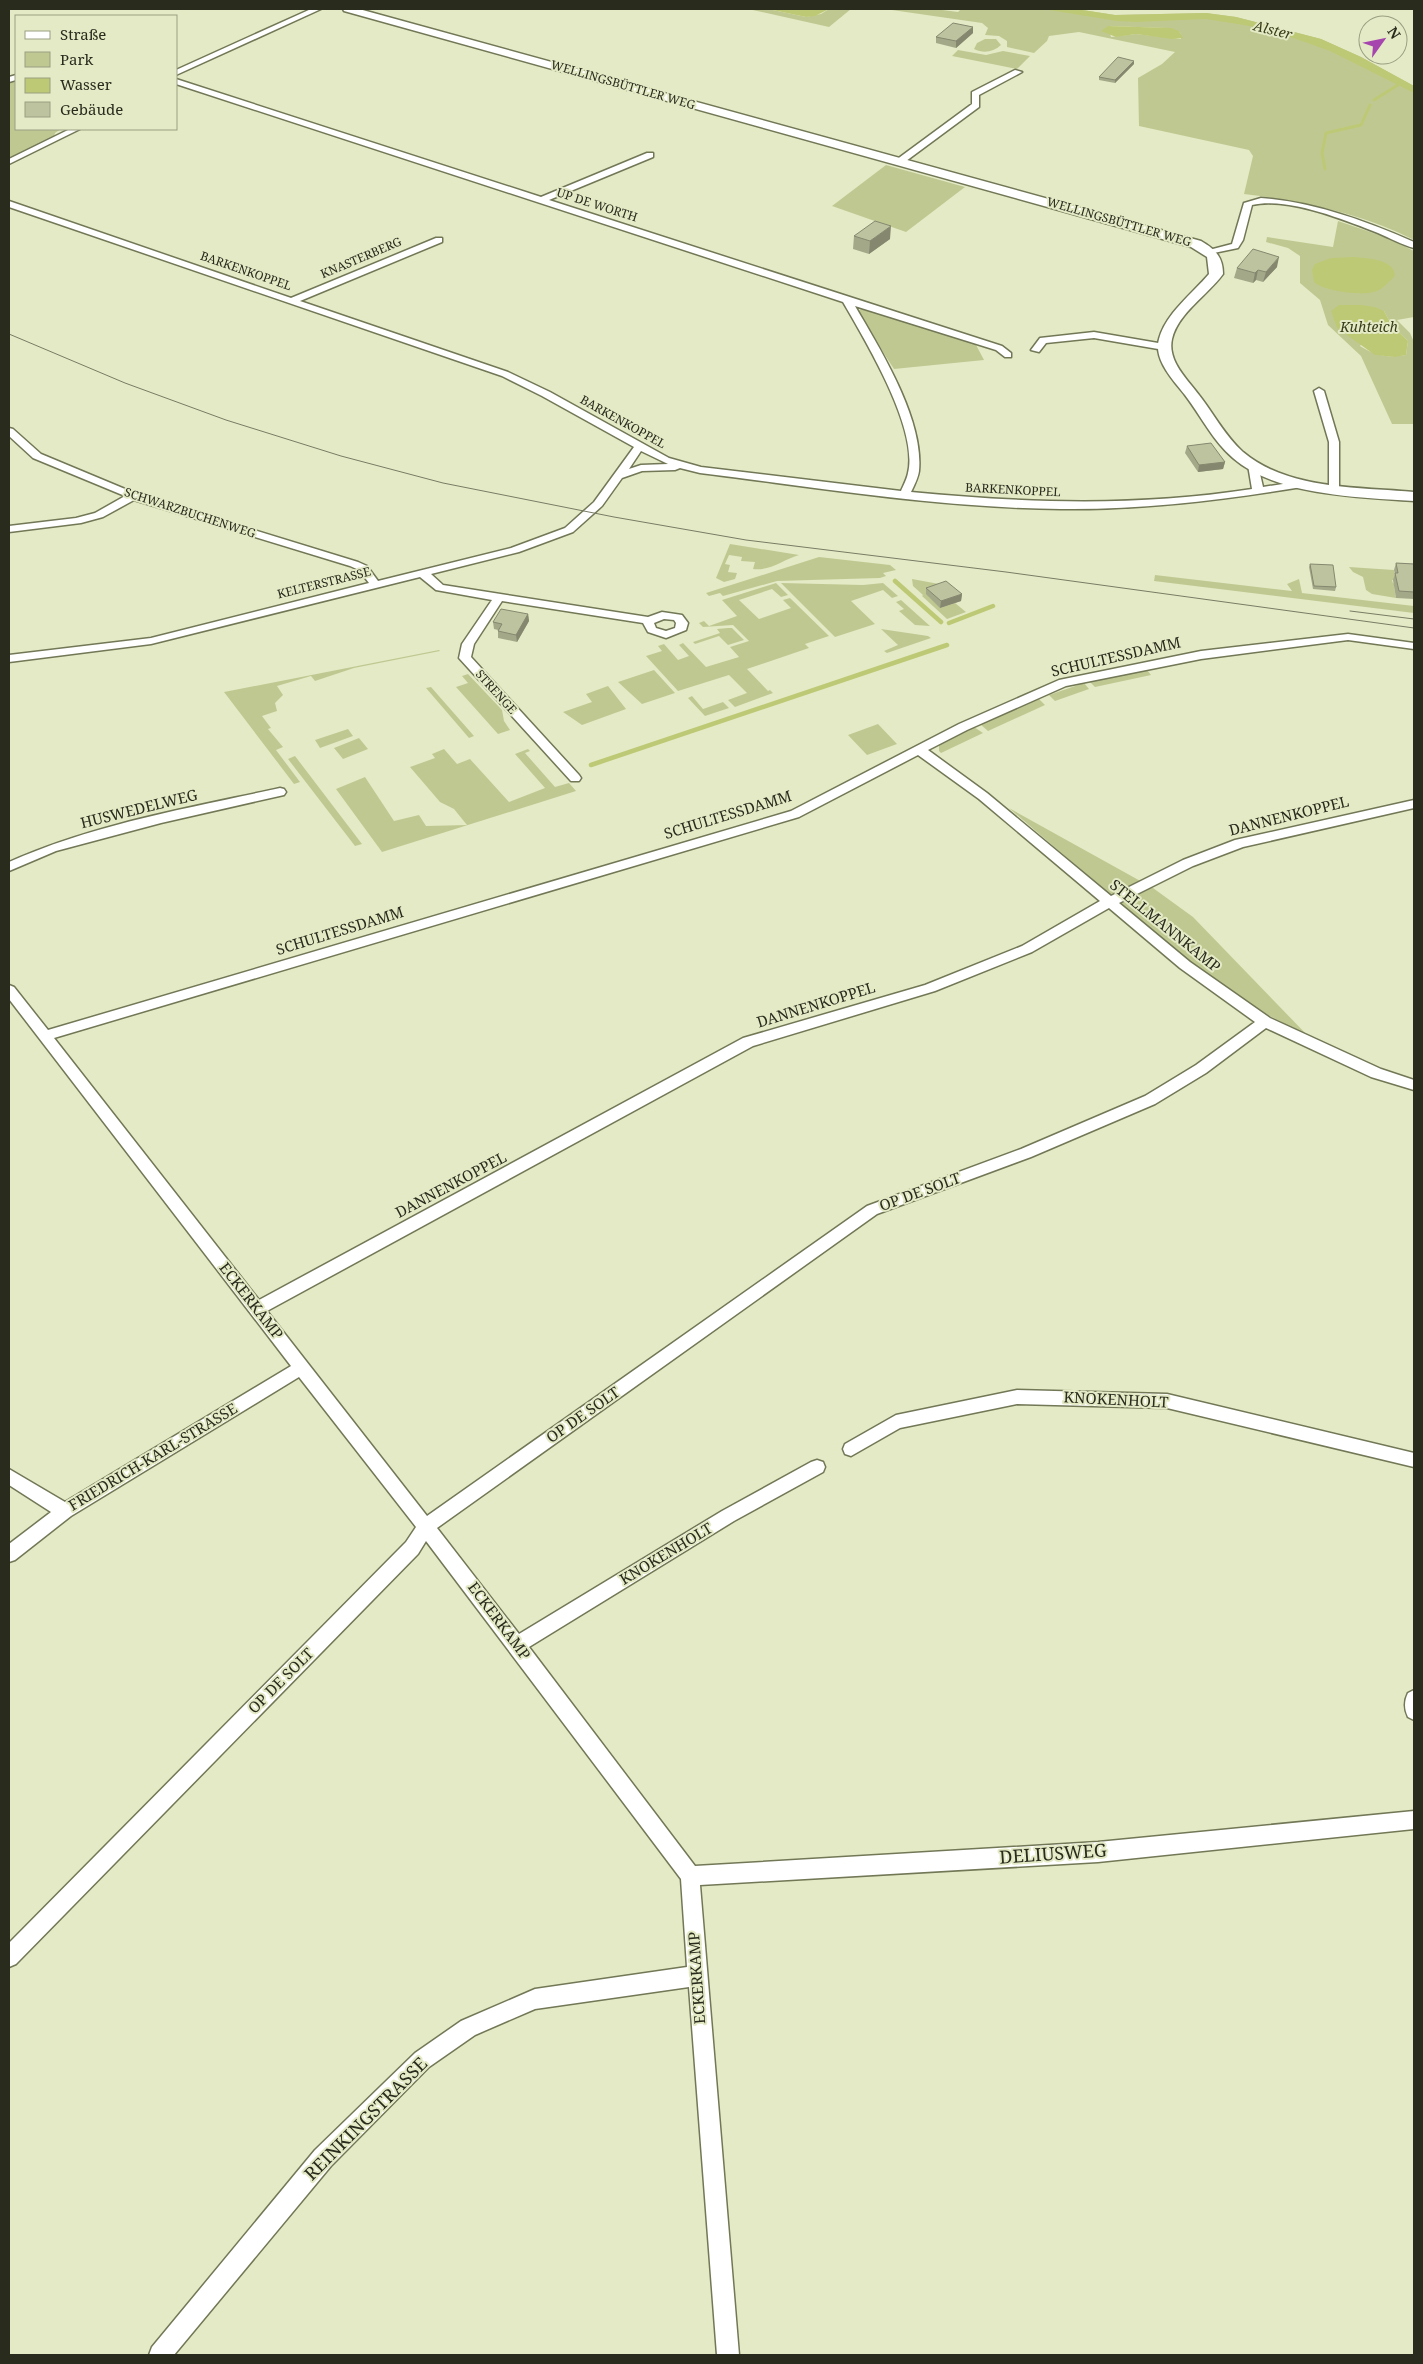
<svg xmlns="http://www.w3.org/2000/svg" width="1423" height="2364" font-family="'Noto Serif',serif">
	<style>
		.green { fill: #c0c892; fill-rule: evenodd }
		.water { fill: #bec975 }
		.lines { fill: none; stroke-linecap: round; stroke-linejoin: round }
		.stream-far1 { stroke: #bec975; stroke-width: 3 }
		.stream { stroke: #bec975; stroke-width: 4.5 }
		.minor-casing { stroke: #727756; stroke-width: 3 }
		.secondary-casing { stroke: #727756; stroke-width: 3 }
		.minor { fill: #fff; fill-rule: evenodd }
		.secondary { fill: #fff; fill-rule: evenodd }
		.tram { stroke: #787c64; stroke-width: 1 }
		.wall { fill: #a3a889 }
		.shaded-wall { fill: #85886f }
		.building { fill: #bec39f; stroke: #85886f }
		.labels { text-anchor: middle; stroke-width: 4; stroke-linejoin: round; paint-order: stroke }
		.far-street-label { font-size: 12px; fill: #292b1d; stroke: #e4eac5 }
		.far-water-label { font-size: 14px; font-style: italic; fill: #393d19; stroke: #e4eac5 }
		.street-label { font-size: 15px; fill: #292b1d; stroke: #e4eac5 }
		.near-street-label { font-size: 18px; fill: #292b1d; stroke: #e4eac5 }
	</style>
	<rect width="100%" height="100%" fill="#e4eac5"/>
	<path class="green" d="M748 9H768L806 17 821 14 829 9H851L829 27Z
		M885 9H935L958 12 961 9H1076L1115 15 1206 13 1236 17 1321 39 1361 57 1414 86V240C1363 214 1302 201 1244 194L1253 156 1249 150 1139 126 1138 78 1162 64 1175 52 1079 32 1049 36 1047 41 1034 53 1007 47V41L999 36 985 35 988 28 982 23ZM1108 26 1166 28 1180 32 1181 39 1136 34 1111 37Z
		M985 39H996L1001 45C993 52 984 54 974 49L977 43Z
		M958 50 986 55 1003 51 1030 56 1017 69 952 56Z
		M16 80V129H61L55 133 54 137 9 158V83Z
		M886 165 965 187 906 232 832 206Z
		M1338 221 1388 238 1414 251V317L1397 320 1410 333 1414 342V424H1392L1361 356 1328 325 1320 300 1300 283V256L1288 248 1266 242 1267 237 1333 247ZM1384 311 1392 326 1408 341 1406 355C1388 358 1376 356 1360 346Z
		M861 309 975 343 984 360 894 369 857 312Z
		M730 544 799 555C782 560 771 571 753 569L755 562 741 561 742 557 729 555 725 564 730 565 728 572 737 573 735 579 724 582 716 578Z
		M819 557 890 565 896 570 883 573 886 576 880 578 777 581 723 596 720 593 709 596 706 593Z
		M1349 567 1394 570 1396 580H1392L1393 583 1397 584 1394 586 1396 598 1372 594 1366 590 1363 577 1353 572Z
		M1155 575 1292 591 1287 584 1299 579 1302 593 1414 606V613L1154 581Z
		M912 579 950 586 940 608 955 603 966 612 947 619 922 596 923 595 913 586Z
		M776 583 788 595 781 597 772 589 739 600 759 619 791 608 783 600 790 598 829 636 805 644 809 648 747 669 768 691 770 690 773 693 735 707 728 700 747 693 729 675 678 691 646 656 662 651 658 646 664 644 678 660 689 656 679 645 683 643 706 667 739 657 730 647 749 641 733 625 703 627 699 623 704 621 709 626 737 616 722 600Z
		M781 583 863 585 883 583 898 596 892 598 883 590 851 601 875 624 835 637Z
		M901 600 930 626 915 625 899 611 904 609 896 602Z
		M728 628H732L744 640 728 645 719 636 695 644 693 642 720 633 717 629Z
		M881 629 928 636 931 638 887 653 884 651 898 645Z
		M439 650 440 651 354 668 315 681 311 676 277 686 283 695 275 703 277 711 262 716 271 728 268 729 283 747 276 750 300 782 294 784 224 692Z
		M654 670 675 693 642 704 618 682Z
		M1147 670 1151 675 1095 687 1089 681Z
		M468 674 502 710 504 721 510 730 498 734 456 687 468 683 462 676Z
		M1084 683 1089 689 1055 701 1049 695Z
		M608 686 626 709 582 725 563 712 592 702 586 694Z
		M431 687 474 736 469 738 426 688Z
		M692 696 703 709 723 702 729 708 705 716 688 698Z
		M1038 698 1045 705 988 731 980 724Z
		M878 724 897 744 867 755 848 735Z
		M974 727 983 733 941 753 939 751V745Z
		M348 729 353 736 320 748 315 740Z
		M359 738 368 749 343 759 334 748Z
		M444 749 457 764 470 759 509 802 545 788 515 754 528 749 530 751 525 753 555 787 569 783 576 791 382 852 336 789 365 777 394 821 419 815 426 826 467 825 454 809 440 802 410 767 435 758 432 754Z
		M295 756 362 844 355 846 288 759Z
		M1009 808 1153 888 1193 917 1308 1036 1268 1015 1191 964Z"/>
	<path class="water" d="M768 9H829L815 16 806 17Z
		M1043 9H1076L1115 15 1206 13 1236 17 1321 39 1361 57 1414 86V93L1330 51 1268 29 1206 19 1137 22 1117 21Z
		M1108 26 1171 28 1179 31 1183 38 1172 39 1136 34 1116 37 1101 31Z
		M1354 257C1366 258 1395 259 1395 276 1388 282 1383 290 1374 292 1361 296 1323 291 1314 282L1312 270 1315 264 1331 258Z
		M1339 305H1361L1375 307 1384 311 1392 326 1408 341 1406 355 1395 357 1375 355 1337 328 1331 311Z"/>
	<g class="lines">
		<path class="stream-far1" d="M1374 100 1401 83
			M1325 169 1322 153 1326 133 1361 125 1370 105"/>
		<path class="stream" d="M895 581 941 622
			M949 623 993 606
			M591 765 947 645"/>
		<g class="minor-casing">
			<path id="minor" d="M311 9H321L176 75V70Z
				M1015 70 1022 72 979 95V107L902 164H896V160L972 104V92Z
				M16 75V80L9 82V77Z
				M176 79 541 197 647 153H653V157L549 200 1002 346 1011 353V357H1005L996 350 855 306C880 349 924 419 919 471 918 478 914 486 911 492 1027 503 1136 507 1252 489L1248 465 1253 462 1258 465 1263 487 1302 481 1307 484 1302 487C1222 500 1142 510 1061 509 940 508 820 488 700 473L680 468 675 470 642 471 622 478 602 506 573 532 519 552 431 574 443 585 648 617 662 612 682 615 688 623 686 630 666 638 648 632 643 623 502 601 474 644 471 657 579 775 581 778 579 781H571L459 658 462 644 492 600 436 590 420 577 151 644 9 662V655L151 638 369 583 359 570 350 566 134 500 103 517 81 523 9 532V526L76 518 95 513 125 496 33 458 9 436V428L13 429 41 454 137 494 358 562 367 566 378 581 511 548 565 528 594 502 634 447 542 396 502 376 9 207V201L291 298 436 238H442V242L300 301 508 372 550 392 669 458 701 467 901 491C903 486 907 479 908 473 919 429 865 340 843 302L176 84ZM641 451 668 464 641 465 629 469ZM664 619 674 620 676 623 675 628 666 631 656 628 654 623Z
				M70 129H80L9 164V159Z
				M1261 198C1314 202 1366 221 1414 242V248C1402 245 1390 238 1378 233 1344 220 1289 197 1252 205L1243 240 1238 248 1209 254V250L1232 244 1244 203Z
				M1094 332 1164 344 1169 347 1164 350 1094 338 1046 343 1039 352 1031 350 1040 338Z
				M1319 388 1324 391 1339 442V488L1334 491 1329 488V442L1314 391Z
				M1348 634 1414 643V649L1348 640 1201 659 1066 686 967 730 928 750 987 793 1111 896 1183 860 1235 840 1414 800V808L1243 847 1193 866 1119 903 1190 962 1270 1018 1381 1069 1414 1080V1090L1371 1077 1266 1028 1206 1073 1155 1104 1031 1157 877 1214 437 1528 519 1634 722 1511 811 1462 817 1460 823 1462 825 1467 823 1472 734 1521 529 1647 695 1866 1098 1842 1414 1811V1829L1098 1862 700 1885 739 2355H717L689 1987 535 2009 475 2035 429 2067 331 2166 174 2355H149L152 2347 315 2150 415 2053 461 2021 535 1989 687 1967 681 1879 426 1541 418 1554 16 1964 9 1967V1943L406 1542 416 1527 299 1377 71 1516 15 1560 9 1562V1544L51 1512 9 1485V1469L65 1502 291 1366 9 999V985L14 987 48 1030 791 811 959 724 1059 680 1201 651ZM918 755 979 799 1100 901 1022 946 925 985 743 1038 259 1300 54 1038 799 817ZM1109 908 1180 968 1255 1022 1196 1065 1145 1096 1021 1149 867 1206 427 1516 267 1311 753 1046 935 991 1032 952Z
				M280 788 284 789 286 792 284 795 161 823 56 851 9 871V862C94 824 189 808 280 788Z
				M1017 1390 1167 1394 1414 1453V1467L1167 1408 1017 1404 900 1428 851 1456 845 1454 843 1449 845 1444 896 1415Z
				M1414 1690V1720L1408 1717C1404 1709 1404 1701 1408 1693Z"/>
		</g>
		<g class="secondary-casing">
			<path id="secondary" d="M343 9H359L1201 241C1215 249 1223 257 1223 274 1208 295 1178 313 1172 339 1167 361 1188 380 1199 395 1214 414 1225 436 1243 452 1288 490 1359 487 1414 492V501C1359 497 1277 496 1233 458 1213 441 1201 416 1185 395 1173 380 1153 359 1159 339 1166 313 1193 293 1209 274L1207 257 1191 247 344 11Z"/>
		</g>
		<use href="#minor" class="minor"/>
		<use href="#secondary" class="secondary"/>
		<path class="tram" d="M9 334 125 383 226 420 341 456 443 483 614 517 746 540 1006 572 1414 628
			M1350 611 1414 619"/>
	</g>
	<path class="wall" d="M973 27V33L956 48 936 43V37Z
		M1134 64 1115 83 1099 80V77Z
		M854 236 890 239 869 254 853 249Z
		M1277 267 1263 282 1256 280 1253 283 1234 278 1237 268Z
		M1187 446 1225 462 1223 469 1198 472 1185 453Z
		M1396 563 1414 564V599L1396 598 1393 580 1395 574 1394 570Z
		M1310 564 1336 587 1335 591 1313 589 1309 567Z
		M926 588 962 594 961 601 940 608 926 594Z
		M528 614 529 621 517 642 498 638V630L494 629 493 622Z"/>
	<path class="shaded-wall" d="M973 27V33L956 48V41Z
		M1134 61V64L1115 83V80Z
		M891 226 890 239 869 254 870 241Z
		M1279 257 1277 267 1263 282 1266 272Z
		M1258 270 1256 280 1253 283 1255 273Z
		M1225 462 1223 469 1198 472 1199 465Z
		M962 594 961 601 940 608 941 601Z
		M528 614 529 621 517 642 516 635Z"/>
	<path class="building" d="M953 23 973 27 956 41 936 37Z
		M1118 57 1134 61 1115 80 1099 77Z
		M875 221 891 226 870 241 854 236Z
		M1253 249 1279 257 1266 272 1258 270 1255 273 1237 268Z
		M1211 443 1225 462 1199 465 1187 446Z
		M1396 563 1414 564V592L1399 591 1395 573H1398Z
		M1310 564 1333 565 1336 587 1314 586Z
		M946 581 962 594 941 601 926 588Z
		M501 609 528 614 516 635 498 631 502 624 493 622Z"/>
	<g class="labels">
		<g class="far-street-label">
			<text transform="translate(623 85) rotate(16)" y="4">WELLINGSBÜTTLER WEG</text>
			<text transform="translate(597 205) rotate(18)" y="4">UP DE WORTH</text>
			<text transform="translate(1119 222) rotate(16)" y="4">WELLINGSBÜTTLER WEG</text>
			<text transform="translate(361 258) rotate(-23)" y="4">KNASTERBERG</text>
			<text transform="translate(246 271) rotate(19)" y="4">BARKENKOPPEL</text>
			<text transform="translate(623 422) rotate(29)" y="4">BARKENKOPPEL</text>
			<text transform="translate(1013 490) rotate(3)" y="4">BARKENKOPPEL</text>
			<text transform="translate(190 513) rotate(18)" y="4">SCHWARZBUCHENWEG</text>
			<text transform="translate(324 583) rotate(-14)" y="4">KELTERSTRASSE</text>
			<text transform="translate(496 692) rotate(48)" y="4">STRENGE</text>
		</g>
		<g class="far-water-label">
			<text transform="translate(1273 30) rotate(14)" y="5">Alster</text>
			<text x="1369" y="332">Kuhteich</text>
		</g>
		<g class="street-label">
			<text transform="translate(1116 657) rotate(-13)" y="5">SCHULTESSDAMM</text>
			<text transform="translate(139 809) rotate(-14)" y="5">HUSWEDELWEG</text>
			<text transform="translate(728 815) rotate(-17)" y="5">SCHULTESSDAMM</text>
			<text transform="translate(1289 816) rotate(-14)" y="5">DANNENKOPPEL</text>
			<text transform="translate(1165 926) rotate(39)" y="5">STELLMANNKAMP</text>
			<text transform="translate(340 931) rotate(-17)" y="5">SCHULTESSDAMM</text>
			<text transform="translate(816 1005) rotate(-17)" y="5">DANNENKOPPEL</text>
			<text transform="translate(451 1185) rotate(-28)" y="5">DANNENKOPPEL</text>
			<text transform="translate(920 1192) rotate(-20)" y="5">OP DE SOLT</text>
			<text transform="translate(251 1301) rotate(52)" y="5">ECKERKAMP</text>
			<text transform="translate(1116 1400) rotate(3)" y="5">KNOKENHOLT</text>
			<text transform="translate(583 1415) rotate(-35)" y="5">OP DE SOLT</text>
			<text transform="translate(153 1457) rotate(-31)" y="5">FRIEDRICH-KARL-STRASSE</text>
			<text transform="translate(666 1554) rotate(-31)" y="5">KNOKENHOLT</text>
			<text transform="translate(499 1621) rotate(53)" y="5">ECKERKAMP</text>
			<text transform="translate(281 1681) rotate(-45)" y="5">OP DE SOLT</text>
			<text transform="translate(697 1978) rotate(-94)" y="5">ECKERKAMP</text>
		</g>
		<g class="near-street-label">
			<text transform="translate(1053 1854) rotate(-4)" y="6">DELIUSWEG</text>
			<text transform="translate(366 2119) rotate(-45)" y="6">REINKINGSTRASSE</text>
		</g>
	</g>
	<rect width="1423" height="2364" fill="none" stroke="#292b1d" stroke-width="20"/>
	<rect x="15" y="15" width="162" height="115" fill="#e4eac5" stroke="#999e82"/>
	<rect x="25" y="31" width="25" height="8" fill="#ffffff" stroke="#999e82"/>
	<text x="60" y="40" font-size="15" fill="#292b1d">Straße</text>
	<rect x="25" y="52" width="25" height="15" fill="#c0c892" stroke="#999e82"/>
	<text x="60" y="65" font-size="15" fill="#292b1d">Park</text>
	<rect x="25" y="78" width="25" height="15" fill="#bec975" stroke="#999e82"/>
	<text x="60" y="90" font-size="15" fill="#292b1d">Wasser</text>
	<rect x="25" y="102" width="25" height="15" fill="#bec39f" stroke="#999e82"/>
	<text x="60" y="115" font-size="15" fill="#292b1d">Gebäude</text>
	<g transform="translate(1383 40) rotate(57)"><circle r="24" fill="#e4eac5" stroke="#999e82"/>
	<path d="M0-4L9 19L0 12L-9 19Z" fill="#a545ad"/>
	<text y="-8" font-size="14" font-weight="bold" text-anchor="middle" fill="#292b1d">N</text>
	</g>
</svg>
